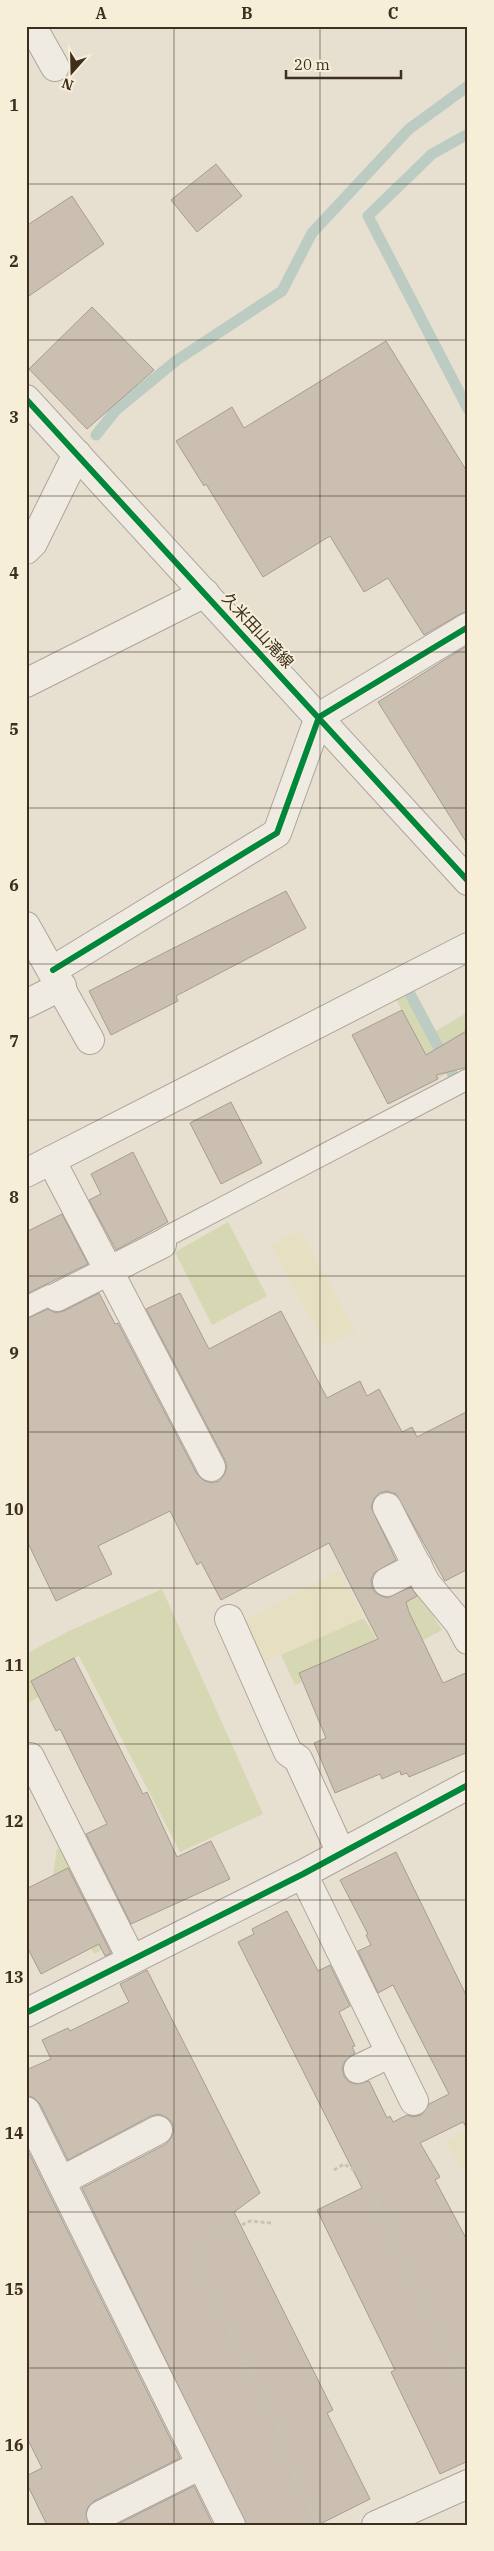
<svg xmlns="http://www.w3.org/2000/svg" width="494" height="2551" font-family="'IBM Plex Serif','Noto Sans JP',serif">
	<style>
		.farmland { fill: #e6dfc2 }
		.green { fill: #d6d7b3 }
		.lines { fill: none; stroke-linecap: round; stroke-linejoin: round }
		.stream { stroke: #bcccc2; stroke-width: 11 }
		.building { fill: #cbbfb2; stroke: #a89c90 }
		.service-casing { stroke: #ada599; stroke-width: 22 }
		.minor-casing { stroke: #ada599; stroke-width: 30 }
		.tertiary-casing { stroke: #ada599; stroke-width: 30 }
		.path { stroke: #c8c2b9; stroke-width: 3; stroke-dasharray: 4 2.5; stroke-linecap: butt }
		.service { stroke: #efebe3; stroke-width: 20 }
		.minor { stroke: #efebe3; stroke-width: 28 }
		.tertiary { stroke: #efebe3; stroke-width: 28 }
		.cycleway-casing { stroke: #f7eed8; stroke-width: 9 }
		.cycleway { stroke: #00873e; stroke-width: 6 }
		.grid { fill: none; stroke: #3d2e20; stroke-width: 1; stroke-opacity: 0.55 }
		.labels { text-anchor: middle; stroke-width: 4; stroke-linejoin: round; paint-order: stroke }
		.street-label { font-size: 16px; fill: #3d2e20; stroke: #f7eed8 }
		.neatline { fill: none; stroke: #3d2e20; stroke-width: 2 }
		.grid-label { font-size: 16px; text-anchor: middle; font-weight: bold; fill: #3d2e20 }
	</style>
	<rect width="100%" height="100%" fill="#e7e0d1"/>
	<path class="farmland" d="M300 1230 356 1332 325 1346 271 1244Z
		M339 1570 364 1618 264 1662 251 1642 244 1621Z
		M468 2130V2178L445 2141Z"/>
	<path class="green" d="M404 990 448 1073 424 1086 412 1062 411 1027 394 996Z
		M468 1012V1030L441 1046 434 1032Z
		M228 1222 267 1296 212 1325 175 1252Z
		M407 1588 418 1592 442 1630 418 1643 403 1615 410 1611 401 1593Z
		M162 1589 263 1814 180 1852 79 1656 31 1681 39 1697 26 1704V1654L67 1632Z
		M364 1618 388 1659 362 1646 317 1665 301 1679 302 1682 295 1685 281 1655Z
		M57 1848 68 1856 107 1934 100 1951 94 1954 53 1875Z"/>
	<g class="lines">
		<path class="stream" d="M468 134 432 154 368 216 468 409
			M96 435 116 410 177 360 282 291 312 233 409 129 468 86
			M408 990 453 1075"/>
	</g>
	<path class="building" d="M216 164 242 196 197 232 171 200Z
		M72 196 104 244 26 298V226Z
		M92 307 154 370 87 429 29 369Z
		M386 341 468 473V611L460 614 424 635 388 578 364 592 330 536 263 577 206 484 204 486 176 441 232 407 244 428Z
		M468 645V845L378 702Z
		M286 891 306 928 176 996 178 1001 111 1035 89 991Z
		M402 1010 426 1055 468 1030V1067L436 1075 438 1079 388 1104 352 1035Z
		M231 1102 262 1163 221 1184 190 1123Z
		M133 1152 168 1222 116 1250 89 1200 101 1194 91 1174Z
		M62 1214 88 1264 26 1294V1232Z
		M99 1293 115 1324 118 1323 197 1474 203 1480 211 1483 219 1481 224 1475 227 1468 225 1460 146 1309 180 1293 209 1349 281 1311 327 1398 360 1381 367 1396 379 1389 402 1432 412 1427 417 1437 468 1411V1569L445 1581 396 1494 387 1491 379 1493 374 1499 371 1507 396 1560 374 1573 371 1581 373 1590 379 1595 387 1598 411 1587 417 1596 406 1602 409 1612 443 1683 468 1672V1752L409 1777 407 1773 401 1775 400 1771 382 1779 380 1774 335 1793 314 1743 326 1738 299 1673 378 1639 329 1543 221 1600 201 1562 197 1565 170 1511 98 1546 112 1574 56 1601 26 1539V1319L48 1309 56 1313 64 1311Z
		M74 1658 143 1794 147 1792 177 1857 211 1841 230 1879 131 1924 86 1834 107 1824 60 1729 56 1731 31 1681Z
		M396 1852 468 1999V2130L463 2122 420 2143 440 2177 435 2180 468 2242V2461L440 2474 391 2372 395 2370 317 2210 362 2188 238 1942 254 1934 252 1929 287 1911 318 1971 330 1965 350 2006 339 2012 355 2046 352 2047 355 2053 345 2061 342 2068 344 2076 349 2082 356 2084 369 2081 387 2118 390 2116 393 2122 407 2115 413 2117 421 2115 429 2104 449 2094 393 1985 378 1993 358 1951 371 1945 366 1935 368 1934 340 1880Z
		M68 1868 111 1953 105 1956 99 1944 41 1974 26 1945V1889Z
		M147 1970 260 2193 234 2212 333 2410 327 2413 370 2499 318 2525H246L82 2188 166 2144 171 2138 174 2131 172 2122 166 2117 159 2114 151 2116 68 2160 40 2104 34 2098 26 2095V2070L51 2059 42 2040 68 2028 70 2031 129 2002 120 1984Z
		M26 2147 180 2458 94 2501 88 2507 86 2514 89 2525H47L26 2482V2476L42 2468 26 2436Z
		M194 2486 213 2525H116Z"/>
	<g class="lines">
		<g class="service-casing">
			<path id="service" d="M162 1244 164 1238 468 1079
				M26 1307 50 1295 57 1297"/>
		</g>
		<g class="minor-casing">
			<path id="minor" d="M32 26 55 67
				M26 550 33 543 77 454
				M26 683 205 593
				M26 926 90 1040
				M53 970 277 833 319 717 468 627
				M26 1004 62 986
				M51 1160 211 1467
				M26 1173 468 947
				M57 1297 162 1244
				M387 1507 426 1583 459 1623 468 1640
				M387 1582 418 1566
				M229 1619 288 1752 298 1759 341 1853
				M30 1757 132 1960
				M303 1874 414 2101
				M26 2013 303 1874 468 1785
				M358 2069 391 2053
				M26 2111 231 2525
				M61 2181 158 2130
				M101 2515 201 2465
				M376 2525 468 2484"/>
		</g>
		<g class="tertiary-casing">
			<path id="tertiary" d="M26 399 468 881"/>
		</g>
		<path class="path" d="M334 2170 344 2164 363 2176 468 2389
			M271 2223 250 2221 191 2250 280 2430 274 2433 319 2525"/>
		<use href="#service" class="service"/>
		<use href="#minor" class="minor"/>
		<use href="#tertiary" class="tertiary"/>
		<g class="cycleway-casing">
			<path id="cycleway" d="M26 399 468 881
				M53 970 277 833 319 717 468 627
				M26 2013 303 1874 468 1785"/>
		</g>
		<use href="#cycleway" class="cycleway"/>
	</g>
	<path class="grid" d="M174 26V2525M320 26V2525M26 184H468M26 340H468M26 496H468M26 652H468M26 808H468M26 964H468M26 1120H468M26 1276H468M26 1432H468M26 1588H468M26 1744H468M26 1900H468M26 2056H468M26 2212H468M26 2368H468"/>
	<g class="labels">
		<g class="street-label">
			<text transform="translate(258 630) rotate(47)" y="6">久米田山滝線</text>
		</g>
	</g>
	<rect width="494" height="2551" fill="none" stroke="#f7eed8" stroke-width="55"/>
	<g transform="translate(72 72) rotate(200)" stroke="#f7eed8" stroke-width="4" paint-order="stroke">
	<path d="M0-4L9 19L0 12L-9 19Z" fill="#3d2e20"/>
	<text y="-8" font-size="14" font-weight="bold" text-anchor="middle" fill="#3d2e20">N</text>
	</g>
	<path d="M286 70v8h115v-8" fill="none" stroke="#3d2e20" stroke-width="2.5"/>
	<text x="294" y="70" font-size="15" fill="#3d2e20" stroke="#f7eed8" stroke-width="4" paint-order="stroke">20 m</text>
	<rect x="28" y="28" width="438" height="2496" class="neatline"/>
	<g class="grid-label">
		<text x="101" y="19">A</text>
		<text x="247" y="19">B</text>
		<text x="393" y="19">C</text>
		<text x="14" y="111">1</text>
		<text x="14" y="267">2</text>
		<text x="14" y="423">3</text>
		<text x="14" y="579">4</text>
		<text x="14" y="735">5</text>
		<text x="14" y="891">6</text>
		<text x="14" y="1047">7</text>
		<text x="14" y="1203">8</text>
		<text x="14" y="1359">9</text>
		<text x="14" y="1515">10</text>
		<text x="14" y="1671">11</text>
		<text x="14" y="1827">12</text>
		<text x="14" y="1983">13</text>
		<text x="14" y="2139">14</text>
		<text x="14" y="2295">15</text>
		<text x="14" y="2451">16</text>
	</g>
</svg>
